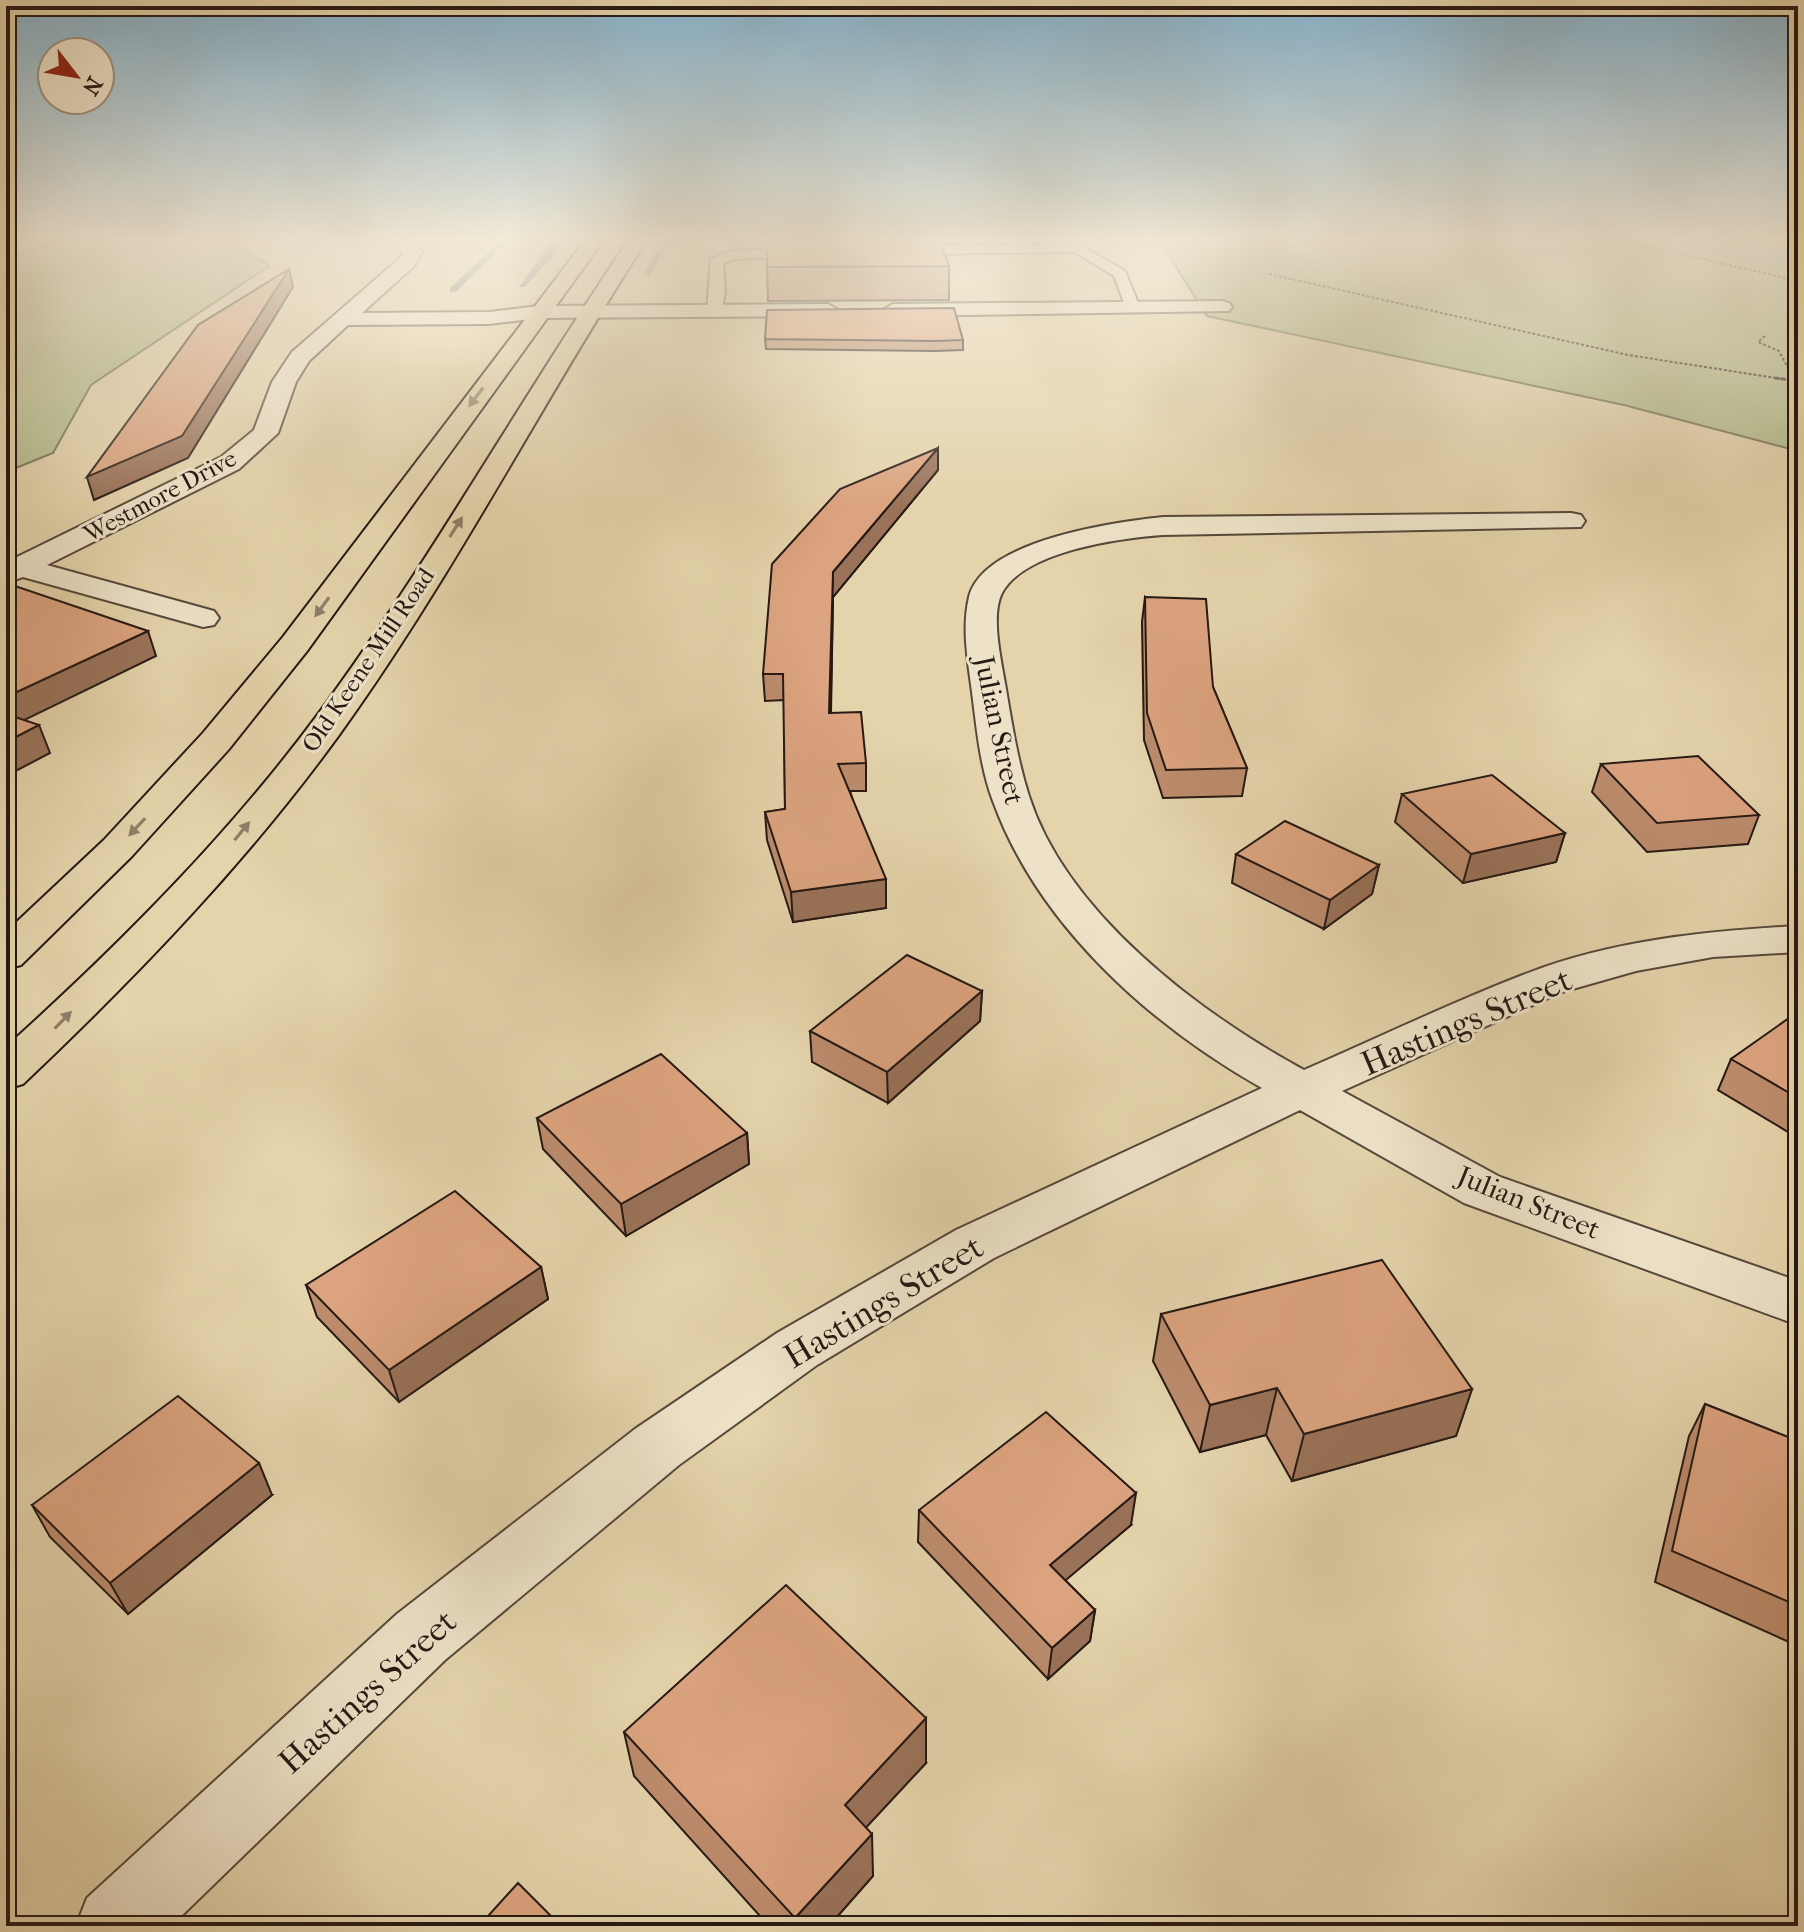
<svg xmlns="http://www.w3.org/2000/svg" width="1804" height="1932" font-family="'IM FELL French Canon',serif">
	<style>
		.green { fill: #b1bd8b; stroke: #6c6b50; stroke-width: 2 }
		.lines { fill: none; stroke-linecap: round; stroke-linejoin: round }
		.stream { fill: #697870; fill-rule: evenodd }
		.river { fill: #95b7ad; fill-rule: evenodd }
		.service-casing { stroke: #56483a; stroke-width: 4 }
		.minor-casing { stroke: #56483a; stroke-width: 4 }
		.primary-casing { stroke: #261914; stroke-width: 4 }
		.path-far1 { stroke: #261914; stroke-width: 2; stroke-dasharray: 3 2; stroke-linecap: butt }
		.path { stroke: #261914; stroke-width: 3; stroke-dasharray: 4 2; stroke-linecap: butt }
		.service { fill: #ede2c8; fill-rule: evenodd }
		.minor { fill: #ede2c8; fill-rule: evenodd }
		.primary { fill: #e4d3ab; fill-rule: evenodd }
		.wall { fill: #bc8c6d; stroke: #261914; stroke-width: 2 }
		.shaded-wall { fill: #997259; stroke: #261914; stroke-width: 2 }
		.building { fill: #dba37f; stroke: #261914; stroke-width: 2 }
		.oneway { fill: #8e7f67 }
		.labels { text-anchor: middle; stroke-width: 6; stroke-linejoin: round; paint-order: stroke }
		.far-street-label { font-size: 24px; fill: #261914; stroke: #ede2c8 }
		.street-label { font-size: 28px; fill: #261914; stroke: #ede2c8 }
		.near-street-label { font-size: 34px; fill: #261914; stroke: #ede2c8 }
	</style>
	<rect width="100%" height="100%" fill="#e4d3ab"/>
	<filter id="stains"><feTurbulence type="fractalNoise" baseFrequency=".0025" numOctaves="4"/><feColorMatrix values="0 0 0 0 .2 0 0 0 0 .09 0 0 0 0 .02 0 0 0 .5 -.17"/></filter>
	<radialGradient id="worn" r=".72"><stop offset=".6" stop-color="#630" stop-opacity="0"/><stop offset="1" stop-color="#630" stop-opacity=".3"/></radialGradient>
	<path class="green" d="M68 238H226L269 266 91 385 53 453 6 472V258Z
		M1158 238H1798V451L1624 405 1207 316Z"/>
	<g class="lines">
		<path class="stream" d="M497 238 508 241 456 292H450V288L500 241Z
			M555 238H562L551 258 525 287H519Z
			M674 238H682L661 256 650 275H644L655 253Z"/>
		<path class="river" d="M1681 238H1772L1798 242V270L1688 247Z"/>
		<g class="service-casing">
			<path id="service" d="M1078 244 1125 271 1140 308 1138 311 1126 308 1114 276 1075 252 902 254 896 250 902 246Z
				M807 248 811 249V255L735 259 723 264 725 293 721 311 714 315 707 311 711 259 733 251Z"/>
		</g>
		<g class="minor-casing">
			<path id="minor" d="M380 238H402L422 251 415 265 362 313 489 312 539 306 828 304 838 310 828 316 539 318 489 324 348 325 309 361 296 382 278 433 239 469 47 565 214 611 219 618 214 625 203 627 23 577 6 583V556L17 557 221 457 254 430 272 382 292 352 400 258 403 253Z
				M1222 301 1229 303 1232 307 1229 311 893 316 883 310 893 304Z
				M1571 513 1581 515 1585 521 1581 527 1163 535C1120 538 1024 551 1002 593 990 616 1002 664 1006 689 1012 725 1018 762 1029 796 1066 913 1201 1014 1304 1070 1378 1038 1452 1002 1528 973 1614 940 1707 931 1798 926V952L1713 957 1636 971 1562 992 1342 1091 1500 1177 1798 1281V1325L1464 1203 1300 1110 994 1258 817 1365 679 1465 445 1660 171 1926H76L87 1898 397 1614 635 1429 777 1333 956 1230 1262 1088C1149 1024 1038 925 993 801 981 770 977 732 973 700 969 666 961 631 969 597 983 540 1115 522 1163 517Z"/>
		</g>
		<g class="primary-casing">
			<path id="primary" d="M587 238H605L307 651 229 749 132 856 21 965 6 969V932L104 840 203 733 283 637Z
				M630 238H648C542 402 453 577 339 735 246 863 137 976 23 1084L6 1089V1047C118 946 226 838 316 717 429 564 522 396 630 238Z"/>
		</g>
		<path class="path-far1" d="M1612 238 1798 281
			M1269 274 1628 355 1789 380
			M1765 336 1758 342 1779 351 1790 372 1798 377"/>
		<path class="path" d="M1775 378 1798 381"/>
		<use href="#service" class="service"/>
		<use href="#minor" class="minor"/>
		<use href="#primary" class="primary"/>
	</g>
	<path class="wall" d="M949 266V300L768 301 767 267Z
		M765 339 963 340V350L935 351 766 349Z
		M938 470 833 597 831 713 866 763V791H850L886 908 793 922 767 840 765 812 785 809 784 700 765 701 763 674Z
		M1145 597 1213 687 1247 768 1242 796 1163 798 1144 740 1142 622Z
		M1601 764 1759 815 1748 844 1647 852 1592 792Z
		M1402 794 1565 833 1556 862 1463 883 1395 822Z
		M1236 854 1379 865 1372 894 1324 929 1232 883Z
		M982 991 980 1021 888 1103 812 1062 810 1031Z
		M1798 1023V1138L1718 1090 1731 1059Z
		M537 1118 747 1133 749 1164 626 1236 543 1149Z
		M541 1267 548 1299 399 1402 317 1317 306 1285Z
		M1161 1314 1472 1389 1456 1436 1292 1481 1266 1435 1200 1452 1153 1361Z
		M1705 1404 1798 1441V1646L1655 1582 1689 1436Z
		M272 1495 128 1614 50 1537 32 1505Z
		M919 1510 1131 1525 1065 1580 1095 1610 1090 1641 1048 1679 918 1542Z
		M624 1732 926 1763 866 1827 873 1876 829 1926H769L634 1776Z"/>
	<path class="shaded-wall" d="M289 269 293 287 188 458 94 500 87 477Z
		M938 448V470L833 597 830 741 829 713 833 572Z
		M148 631 156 656 6 729V697Z
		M39 725 50 753 6 776V742Z
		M1565 833 1556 862 1463 883 1471 854Z
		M1379 865 1372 894 1324 929 1330 900Z
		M886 879V908L793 922 791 892Z
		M982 991 980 1021 888 1103 887 1072Z
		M747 1133 749 1164 626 1236 621 1204Z
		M541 1267 548 1299 399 1402 389 1370Z
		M1277 1388 1266 1435 1200 1452 1210 1405Z
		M1472 1389 1456 1436 1292 1481 1304 1434Z
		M259 1463 272 1495 128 1614 110 1583Z
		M1136 1493 1131 1525 1047 1596 1050 1565Z
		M1095 1610 1090 1641 1048 1679 1052 1648Z
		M926 1718V1763L847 1848 845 1805Z
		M872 1834 873 1876 829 1926H796L795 1918Z"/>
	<path class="building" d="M768 238H939L949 266 767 267Z
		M289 269 182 436 87 477 198 325Z
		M954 308 963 340 936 341 765 339 767 310Z
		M938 448 833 572 829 713 861 712 866 763 838 764 886 879 791 892 765 812 785 809 783 674H763L772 564 840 489Z
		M6 583 148 631 6 697Z
		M1145 597 1206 599 1213 687 1247 768 1166 770 1147 713Z
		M6 714 39 725 6 742Z
		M1698 756 1759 815 1657 823 1601 764Z
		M1492 775 1565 833 1471 854 1402 794Z
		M1285 821 1379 865 1330 900 1236 854Z
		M907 955 982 991 887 1072 810 1031Z
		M1789 1018 1798 1023V1098L1731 1059Z
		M661 1054 747 1133 621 1204 537 1118Z
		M455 1191 541 1267 389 1370 306 1285Z
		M1382 1260 1472 1389 1304 1434 1277 1388 1210 1405 1161 1314Z
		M178 1396 259 1463 110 1583 32 1505Z
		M1705 1404 1798 1441V1606L1672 1551Z
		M1046 1412 1136 1493 1050 1565 1095 1610 1052 1648 919 1510Z
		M786 1585 926 1718 845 1805 872 1834 795 1918 624 1732Z
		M518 1883 561 1926H479Z"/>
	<defs><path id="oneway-solid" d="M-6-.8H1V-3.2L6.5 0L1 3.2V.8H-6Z" transform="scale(2)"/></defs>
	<g class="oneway">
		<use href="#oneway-solid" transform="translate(476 397) rotate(127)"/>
		<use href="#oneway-solid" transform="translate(456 527) rotate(-58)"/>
		<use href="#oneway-solid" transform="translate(322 607) rotate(126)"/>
		<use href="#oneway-solid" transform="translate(137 827) rotate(133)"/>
		<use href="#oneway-solid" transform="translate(242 831) rotate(-51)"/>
		<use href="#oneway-solid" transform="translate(63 1020) rotate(-46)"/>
	</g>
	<linearGradient id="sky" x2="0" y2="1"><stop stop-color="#87b5d0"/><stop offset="0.47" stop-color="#f3ebd9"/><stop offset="1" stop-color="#f3ebd9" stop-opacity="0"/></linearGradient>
	<rect width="1804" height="508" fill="url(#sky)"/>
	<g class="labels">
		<g class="far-street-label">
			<text transform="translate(160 496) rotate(-28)" y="8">Westmore Drive</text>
			<text transform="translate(368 660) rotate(-56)" y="8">Old Keene Mill Road</text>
		</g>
		<g class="street-label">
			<text transform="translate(1000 730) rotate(78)" y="10">Julian Street</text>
			<text transform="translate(1529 1202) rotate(22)" y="10">Julian Street</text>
		</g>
		<g class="near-street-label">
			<text transform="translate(1466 1021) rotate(-23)" y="12">Hastings Street</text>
			<text transform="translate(883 1301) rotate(-31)" y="12">Hastings Street</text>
			<text transform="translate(367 1691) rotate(-42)" y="12">Hastings Street</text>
		</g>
	</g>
	<rect width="1804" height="1932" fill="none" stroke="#e4d3ab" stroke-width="32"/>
	<rect x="8" y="8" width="1788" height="1916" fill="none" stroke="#261914" stroke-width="4"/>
	<rect x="16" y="16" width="1772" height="1900" fill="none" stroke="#261914" stroke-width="2"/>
	<g transform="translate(76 76) rotate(121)"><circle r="38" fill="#ede2c8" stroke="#9d9280" stroke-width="2"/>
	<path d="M0-6L14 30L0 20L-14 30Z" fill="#8f2418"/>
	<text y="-12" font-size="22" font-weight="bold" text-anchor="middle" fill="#261914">N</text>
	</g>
	<rect width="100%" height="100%" filter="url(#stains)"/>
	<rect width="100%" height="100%" fill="url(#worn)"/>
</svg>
